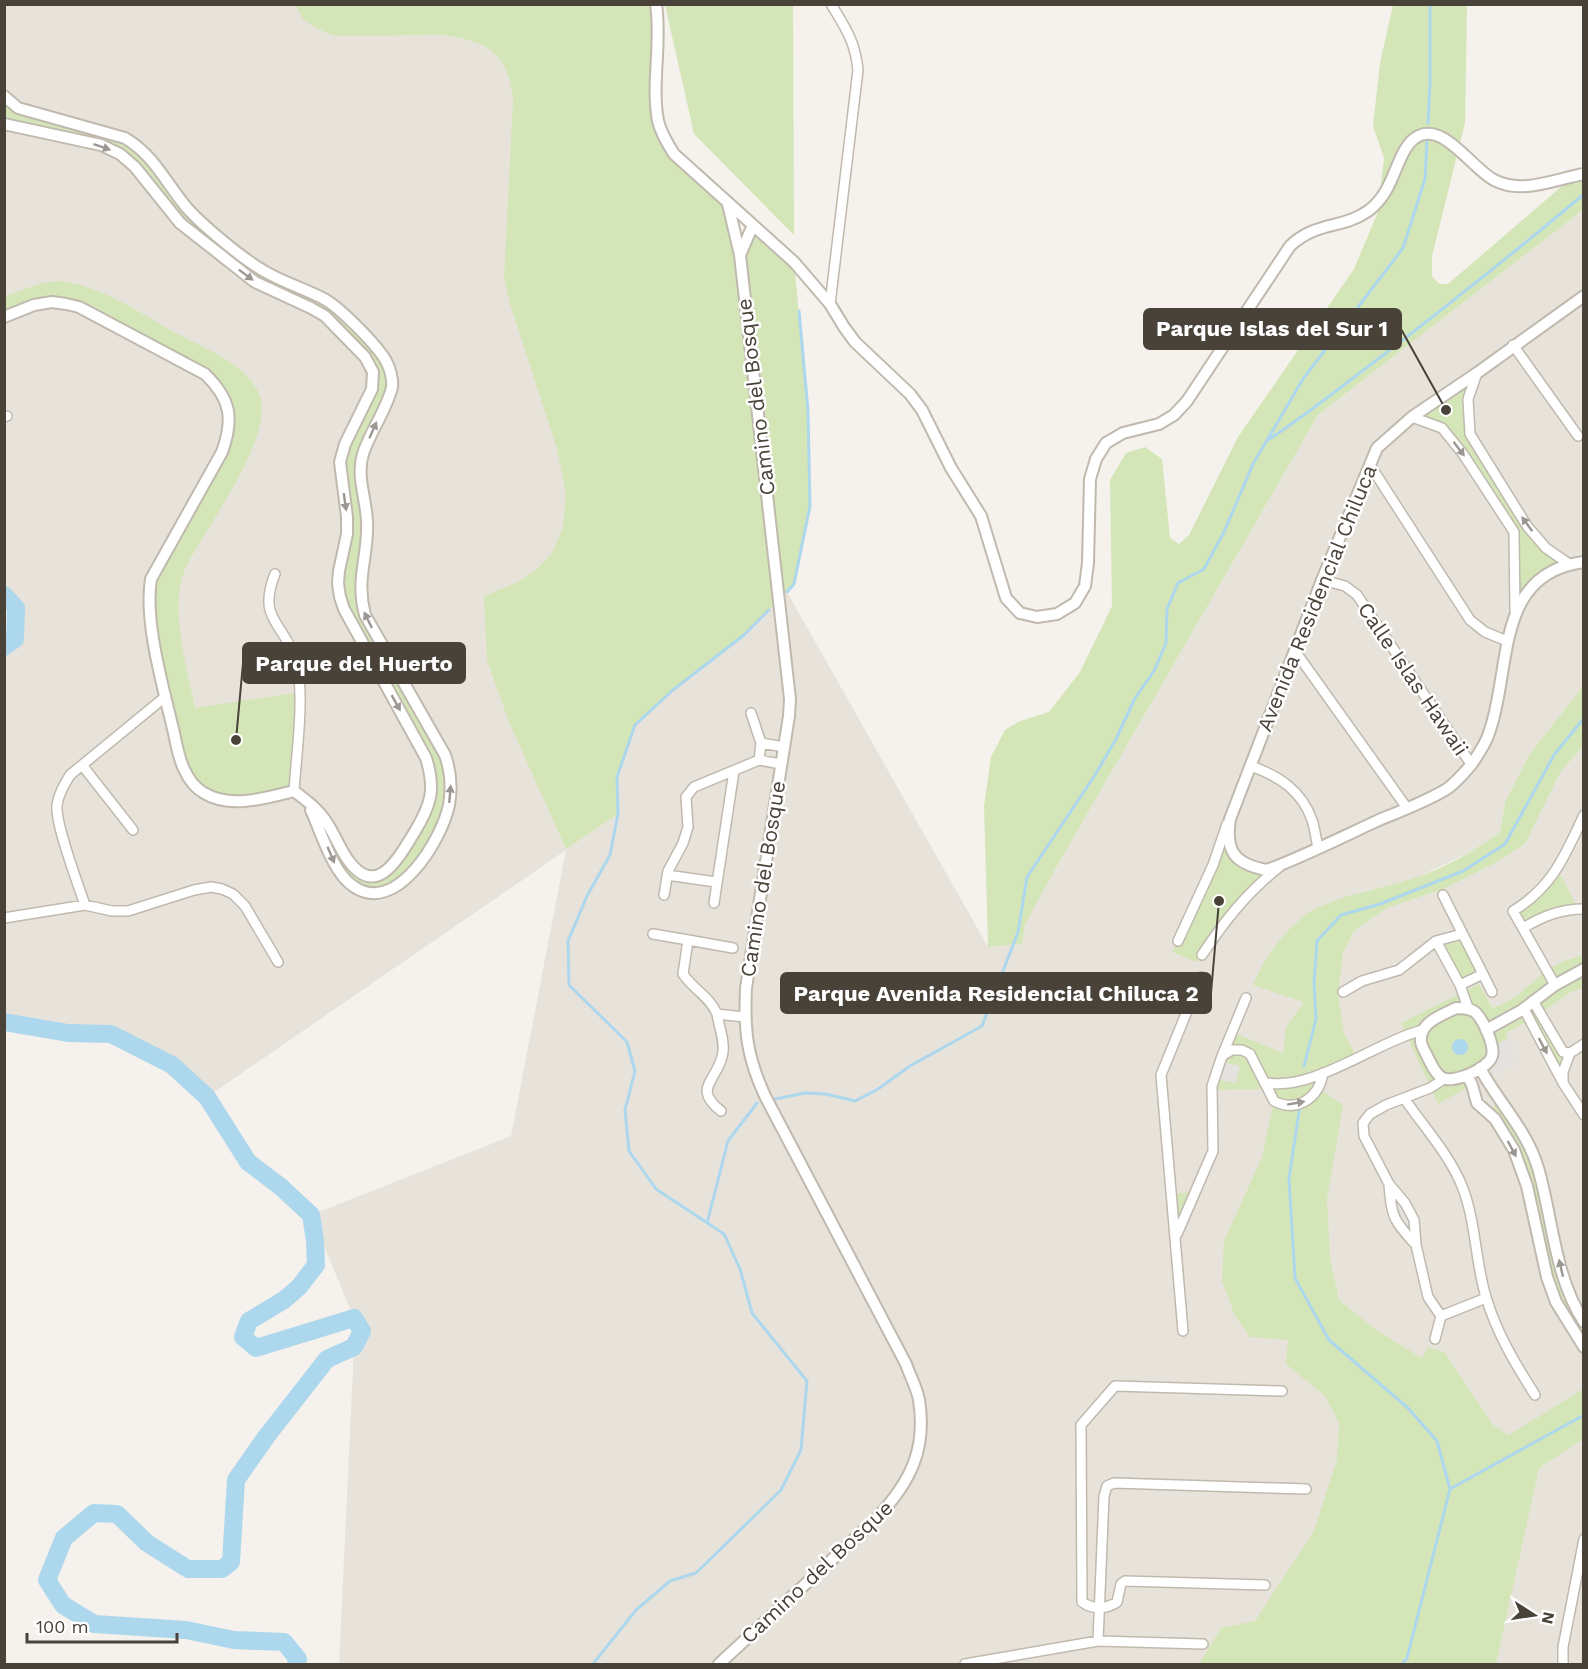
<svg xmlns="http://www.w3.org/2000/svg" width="1588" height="1669" font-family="'Work Sans',sans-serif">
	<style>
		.residential { fill: #e8e3da }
		.green { fill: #d4e6b7 }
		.parking { fill: #e4e2df }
		.water { fill: #acd7ed }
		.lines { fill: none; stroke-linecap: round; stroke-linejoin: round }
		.stream { stroke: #acd7ed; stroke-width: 3 }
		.river { stroke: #acd7ed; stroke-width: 18 }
		.minor-casing { stroke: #c0b9ae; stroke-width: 12 }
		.tertiary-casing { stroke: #c0b9ae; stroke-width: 14 }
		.minor { stroke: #fff; stroke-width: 9 }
		.tertiary { stroke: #fff; stroke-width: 10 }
		.oneway { fill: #9b9792 }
		.labels { text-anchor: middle; stroke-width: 5; stroke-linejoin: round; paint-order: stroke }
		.street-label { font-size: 21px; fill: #494239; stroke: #fff }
		.leader { fill: none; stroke: #494239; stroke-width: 2 }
		.callout-dot { fill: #494239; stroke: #fff; stroke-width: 2 }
		.callout { fill: #494239; stroke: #494239; stroke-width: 2 }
		.callout-label { font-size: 22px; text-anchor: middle; font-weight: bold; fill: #fff }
	</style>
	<rect width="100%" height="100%" fill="#f5f1ec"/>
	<path class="residential" d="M5 5H656L657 95 780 598 787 592 988 947 1022 944 1025 924 1039 897 1318 415 1583 210V686L1529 755 1505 802 1500 832 1480 847 1417 878 1320 906 1338 996 1343 953 1354 931 1387 908 1446 888 1495 863 1525 844 1561 771 1583 747V1664H339L354 1347 362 1331 354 1318 311 1215 511 1136 566 850 207 1097 172 1065 111 1034 68 1033 5 1022 4 647 15 639 16 608 5 595Z"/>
	<path class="green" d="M295 5H656L657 95 663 136 728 204 740 254 753 225 794 262 808 411 810 506 794 584 744 635 673 690 635 725 617 777 618 814 566 849 509 722 487 660 484 596 518 582 536 570 552 553 563 527 566 494 557 449 511 307 504 278 513 101C508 54 490 42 444 35L334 36 316 28 303 19Z
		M665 5H793L794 235 694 134Z
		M1393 5H1467L1465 123 1432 256V276L1439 284H1448L1583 168V210L1318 415 1061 859 1025 924 1022 944 988 947 984 806 991 757 1005 730 1020 721 1049 712 1080 672 1112 606 1110 480 1126 453 1145 447 1162 459 1170 538 1179 544 1189 535 1238 437 1354 269 1378 212 1384 158 1373 126 1380 63Z
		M4 98 124 139 177 195 253 263 328 301 386 361 392 387 363 452 367 519 361 601 445 755 448 806 416 869 379 892 344 879 307 801 356 869 382 874 422 819 431 773 340 597 347 534 340 462 372 389 373 372 338 329 273 290 180 223 120 154 5 124Z
		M58 281C99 284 138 312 174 332 198 345 229 357 248 377 253 383 260 392 261 401 268 440 220 508 201 541 193 554 184 567 181 582 172 618 188 672 195 708L300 692 294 791 220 800 191 782 149 613 151 579 228 435 218 387 66 304 5 317V296L42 283Z
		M1477 373 1468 399 1470 434 1527 526 1569 564 1547 573 1515 611 1514 532 1442 428 1412 417Z
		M1583 686V747L1561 771 1525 844 1495 863 1446 888 1387 908 1354 931 1343 953 1338 996 1344 1033 1357 1058 1323 1073 1319 1089 1343 1105 1327 1199 1330 1258 1339 1300 1376 1330 1422 1358 1428 1347 1444 1352 1493 1425 1509 1435 1583 1389V1439L1539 1468 1496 1664H1199L1221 1628 1255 1621 1314 1531 1337 1459 1339 1423 1325 1396 1286 1364 1288 1340 1250 1337 1235 1316 1222 1281 1224 1241 1262 1157 1274 1101 1268 1089 1212 1090 1214 1079 1236 1083 1220 1061 1232 1032 1283 1053 1286 1027 1304 1002 1253 985C1264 956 1293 918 1321 906 1350 893 1385 888 1415 878 1443 869 1476 850 1500 832L1505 802 1529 755Z
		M1227 837 1248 866 1284 863 1226 918 1197 962 1172 952Z
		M1557 868 1578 909 1523 928 1513 911Z
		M1462 934 1483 974 1460 985 1436 941Z
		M1583 955V988L1571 992 1541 1013 1564 1059 1560 1081 1528 1021 1506 1033 1508 1038 1493 1046 1492 1055 1467 1075 1472 1085 1438 1104 1401 1023 1479 984 1492 1008C1522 999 1534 975 1560 963 1567 959 1576 958 1583 955Z
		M1499 1103 1532 1150 1563 1277 1583 1322V1347L1556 1302 1527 1186 1488 1110Z
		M1195 1192 1176 1236 1172 1194Z"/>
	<path class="parking" d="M1508 1038 1519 1061 1486 1079 1483 1074 1493 1046Z
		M1220 1061 1240 1066 1236 1083 1214 1079Z
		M1389 1184 1405 1203 1416 1245 1399 1227Z"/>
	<path class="water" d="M1452 1047a8 8 0 1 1 16 0a8 8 0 1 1-16 0Z"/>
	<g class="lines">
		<path class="stream" d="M1428 123 1430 84V4
			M1268 440C1309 413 1347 382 1386 353 1453 301 1519 249 1584 194
			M787 592 794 584 810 506 808 411 799 311
			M1304 1066 1316 1019 1314 982 1317 941 1341 915 1380 904 1463 871 1505 844 1554 755 1584 718
			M775 1099 805 1093 826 1094 855 1101 878 1089 910 1066 982 1026 1018 932 1027 877 1095 775 1116 739 1135 698 1154 671 1166 643 1167 609 1178 583 1204 569 1224 532 1253 464 1303 379 1403 248 1425 179 1427 141
			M1300 1105 1289 1179 1295 1278 1329 1340 1408 1408 1437 1441 1450 1489 1407 1658 1402 1664
			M707 1223 728 1141 757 1103
			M1450 1489 1584 1415
			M593 1664 636 1610 670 1581 696 1573 781 1490 801 1450 807 1381 752 1313 740 1269 724 1234 656 1189 629 1151 625 1110 635 1071 627 1042 569 985 568 941 587 896 610 855 618 814 617 777 635 725 673 690 744 635 769 610"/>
		<path class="river" d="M4 595 16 608 15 639 4 647
			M4 1022 68 1033 111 1034 172 1065 207 1097 248 1162 281 1187 311 1215 315 1241 316 1265 299 1287 284 1300 249 1321 243 1337 256 1348 354 1318 362 1331 354 1347 327 1359 266 1437 236 1480 231 1562 222 1569H188L147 1543 117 1514 94 1513 64 1538 47 1580 63 1605 94 1624 186 1630 234 1640 284 1642 298 1659 296 1664"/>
		<g class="minor-casing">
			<path id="minor" d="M830 304 858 70C855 41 846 29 831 4
				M1513 345 1578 436
				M1477 373 1468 399 1470 434 1527 526 1546 548 1569 564
				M4 417 7 416
				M1412 417 1442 428 1463 454 1514 532 1515 611
				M1370 465 1470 620 1485 632 1507 641
				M275 574C257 619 283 622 295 658 306 690 296 756 294 791
				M1322 580 1345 586 1357 595 1471 764
				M1295 651 1407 808
				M761 743 784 747
				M759 760 781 764
				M82 765 133 830
				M1251 766C1279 776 1302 791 1312 820 1315 829 1316 839 1318 848
				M667 875 716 882
				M664 895 668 871 683 843 688 827 686 797 694 787 759 760 761 743 751 713
				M1443 895 1492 992
				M714 903 734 771
				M85 905C78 884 55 824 57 805 59 793 64 785 70 775L165 697
				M4 918 85 905 112 911H128L194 890 211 887 222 889 233 894 245 906 278 962
				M1523 928C1543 916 1561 909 1584 909
				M653 934 688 940
				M1178 941 1213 865 1227 824
				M1436 941 1460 985 1468 1008
				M1202 955C1226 919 1245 895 1279 867
				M1460 985 1483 974
				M1555 985 1513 911C1553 887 1565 855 1584 815
				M1343 992 1362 981 1399 970 1436 941 1462 934
				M1533 1001 1563 1052 1570 1053 1584 1044
				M1524 1009 1563 1083 1584 1115
				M717 1014C710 997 693 989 683 974L688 940 733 948
				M1222 1056 1246 998
				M1264 1082C1310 1094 1377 1041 1423 1030
				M1563 1083V1072L1570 1053
				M1404 1098C1423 1126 1449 1154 1462 1186 1476 1221 1475 1261 1486 1297 1496 1332 1516 1365 1535 1395
				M721 1111C693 1089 715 1082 722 1057 726 1044 719 1027 717 1014L744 1017
				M1389 1184C1391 1217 1394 1221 1416 1245
				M1177 1234 1213 1151 1212 1086 1222 1056 1232 1050H1242L1250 1054 1274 1101C1297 1113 1319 1098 1323 1073
				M1441 1316 1428 1297 1416 1245 1414 1220 1405 1203 1389 1184 1364 1136 1363 1123 1370 1114 1386 1105 1430 1088 1444 1079
				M1441 1316 1486 1298
				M1183 1331 1161 1075 1201 977
				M1435 1339 1441 1316
				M1265 1585 1125 1581 1121 1584 1117 1602C1107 1609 1093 1610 1082 1602L1081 1425 1115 1386 1282 1391
				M1098 1641 1104 1496 1107 1486 1114 1483 1306 1489
				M965 1664 1098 1641 1203 1644
				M1563 1664V1647L1584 1539"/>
		</g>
		<g class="tertiary-casing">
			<path id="tertiary" d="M656 4C662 43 651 83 658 121 661 133 667 143 674 154L794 262 830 304 844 327 855 342 910 394 922 410 951 468 981 516 1006 598 1020 613 1037 617 1057 614 1075 603 1085 586 1088 563 1090 479 1096 459 1106 443 1123 433 1159 424 1174 415 1187 401 1290 246C1316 221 1343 229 1368 211 1396 191 1395 153 1415 138 1442 119 1471 168 1494 180 1522 195 1555 179 1584 174
				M4 96 18 108 125 138C154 155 166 183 187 208 203 226 243 259 264 271 284 283 306 289 326 300 342 310 377 345 386 361 390 368 393 380 392 387 388 407 369 434 363 454 356 476 366 498 367 521 369 555 355 578 365 615L445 755C451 772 452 788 449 805 442 839 396 917 353 886 333 873 321 832 311 810
				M4 124 101 145 120 154 135 167 180 223 255 282 311 308 325 316 365 357 373 372 372 389 345 444 340 462 347 517V534L339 571 338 583 340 597 344 609 426 758C436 790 431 805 414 833 399 857 377 900 348 860 340 849 335 835 327 823 319 810 306 800 294 791 266 798 230 809 204 793 195 788 188 778 184 769 178 757 176 741 173 729 163 686 144 622 151 579L222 452C234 419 231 399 205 374L79 307 66 304 52 302 34 305 4 317
				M740 255 753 225
				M1584 296 1477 373 1412 417 1377 448 1322 580 1230 819C1225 851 1234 864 1267 870 1305 856 1342 837 1379 820 1401 811 1425 802 1445 790 1454 785 1464 773 1471 765 1477 756 1486 744 1489 733 1512 671 1493 573 1584 562
				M1456 1008C1463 1008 1472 1008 1477 1014 1484 1022 1495 1046 1492 1056 1488 1069 1452 1085 1441 1077 1434 1072 1432 1065 1428 1058 1426 1053 1421 1046 1421 1041 1419 1022 1443 1015 1456 1008Z
				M1486 1030 1522 1010 1555 985 1584 969
				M1480 1068C1498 1102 1527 1130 1538 1168 1553 1219 1554 1276 1584 1322
				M1467 1075 1472 1085 1477 1103 1495 1119 1514 1150 1527 1186 1547 1277 1556 1302 1584 1347
				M719 1664 877 1518C910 1482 927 1450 919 1400 917 1388 910 1376 906 1364L765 1096C747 1057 744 1031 746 988L789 716 790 699 740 255 728 204"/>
		</g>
		<use href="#minor" class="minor"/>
		<use href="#tertiary" class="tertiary"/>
	</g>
	<defs><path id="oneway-solid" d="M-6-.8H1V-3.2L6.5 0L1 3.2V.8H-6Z" transform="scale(1.5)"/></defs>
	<g class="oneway">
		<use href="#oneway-solid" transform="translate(102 147) rotate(19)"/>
		<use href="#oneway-solid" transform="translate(246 275) rotate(37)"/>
		<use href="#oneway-solid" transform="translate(373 430) rotate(-66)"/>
		<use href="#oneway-solid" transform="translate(1459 449) rotate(53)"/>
		<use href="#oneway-solid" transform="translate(345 502) rotate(82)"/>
		<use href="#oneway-solid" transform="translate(1527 524) rotate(-126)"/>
		<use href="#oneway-solid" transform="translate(368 620) rotate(-116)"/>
		<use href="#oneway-solid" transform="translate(396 703) rotate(61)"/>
		<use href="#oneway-solid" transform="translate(450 794) rotate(-85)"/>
		<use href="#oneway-solid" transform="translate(331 855) rotate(67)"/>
		<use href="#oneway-solid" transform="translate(1543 1046) rotate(62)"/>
		<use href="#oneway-solid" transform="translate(1296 1103) rotate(-10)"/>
		<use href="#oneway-solid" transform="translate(1512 1149) rotate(62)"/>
		<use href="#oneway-solid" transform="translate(1561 1268) rotate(-103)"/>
	</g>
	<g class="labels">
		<g class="street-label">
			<text transform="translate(756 397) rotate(-97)" y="7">Camino del Bosque</text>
			<text transform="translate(1317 598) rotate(-68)" y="7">Avenida Residencial Chiluca</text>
			<text transform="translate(1413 679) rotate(56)" y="7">Calle Islas Hawaii</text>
			<text transform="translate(763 879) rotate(-81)" y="7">Camino del Bosque</text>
			<text transform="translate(817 1572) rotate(-43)" y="7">Camino del Bosque</text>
		</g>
	</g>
	<path class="leader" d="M1446 410L1401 329M236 740L243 663M1219 901L1211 993"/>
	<g class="callout-dot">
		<circle cx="1446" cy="410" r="6"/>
		<circle cx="236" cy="740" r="6"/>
		<circle cx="1219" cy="901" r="6"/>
	</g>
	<g class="callout">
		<rect x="1144" y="309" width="257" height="40" rx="6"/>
		<rect x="243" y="643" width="222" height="40" rx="6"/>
		<rect x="781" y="973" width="430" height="40" rx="6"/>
	</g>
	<g class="callout-label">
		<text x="1272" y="336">Parque Islas del Sur 1</text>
		<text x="354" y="671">Parque del Huerto</text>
		<text x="996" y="1001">Parque Avenida Residencial Chiluca 2</text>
	</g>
	<rect width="1588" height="1669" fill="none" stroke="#494239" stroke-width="12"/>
	<g transform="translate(1534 1615) rotate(102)" stroke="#ffffff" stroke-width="4.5" paint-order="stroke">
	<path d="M0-4.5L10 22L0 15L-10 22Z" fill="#494239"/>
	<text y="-9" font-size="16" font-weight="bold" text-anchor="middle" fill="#494239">N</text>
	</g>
	<path d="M27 1633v9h150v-9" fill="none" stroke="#494239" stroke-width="3"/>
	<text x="36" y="1633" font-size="18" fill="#494239" stroke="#ffffff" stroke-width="4.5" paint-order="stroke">100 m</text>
</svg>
